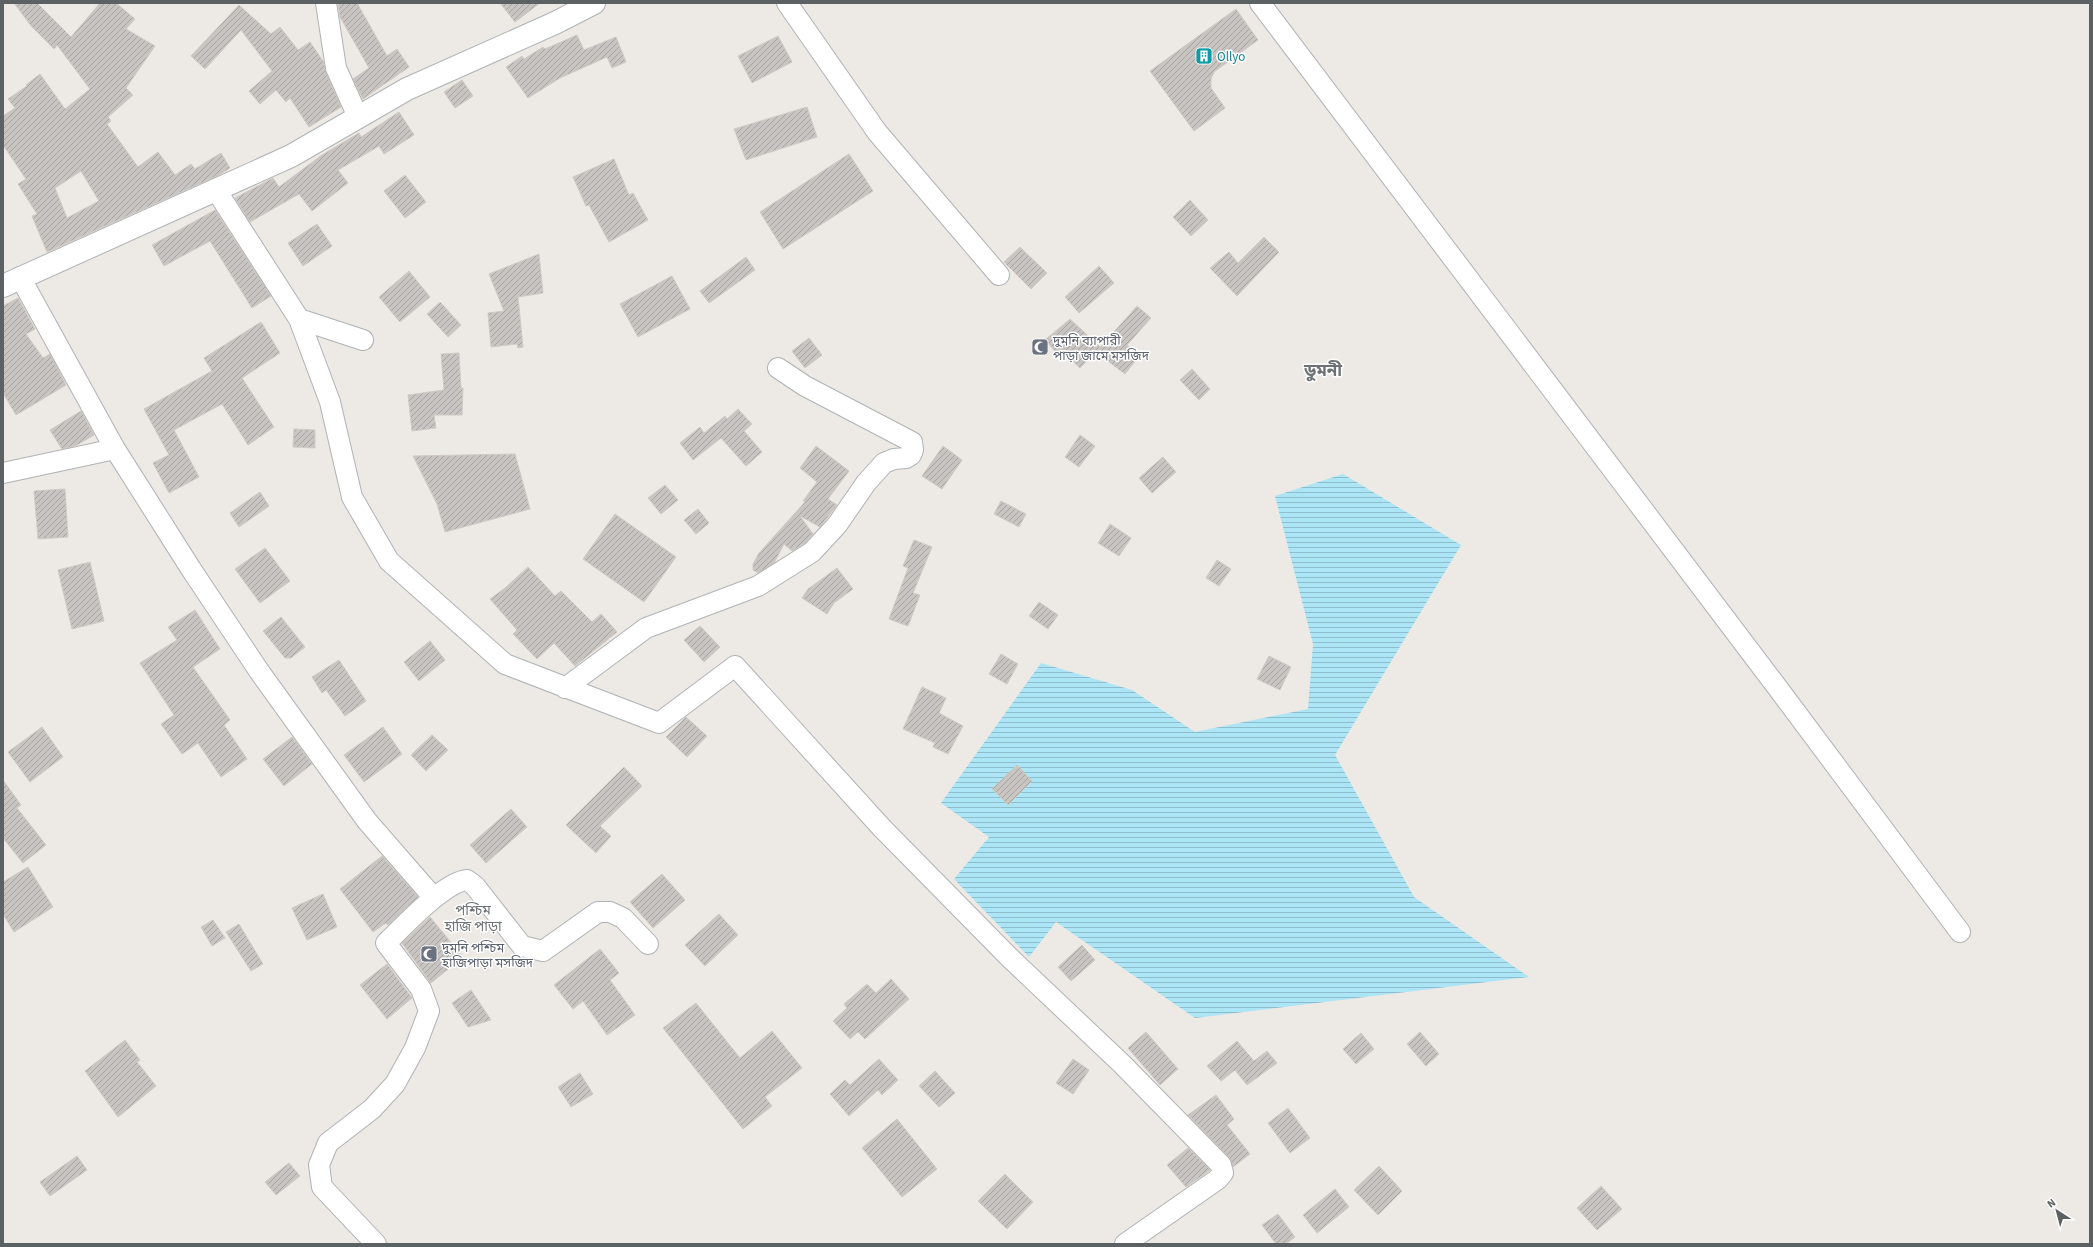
<svg xmlns="http://www.w3.org/2000/svg" width="2093" height="1247" font-family="'Source Sans 3','Noto Sans Bengali',sans-serif">
	<style>
		.water { fill: url(#water-rules) }
		.building { fill: url(#building-hatch); stroke: #d1cac3; fill-rule: evenodd }
		.lines { fill: none; stroke-linecap: round; stroke-linejoin: round }
		.street-casing { stroke: #afb3b5; stroke-width: 22 }
		.secondary-casing { stroke: #afb3b6; stroke-width: 24 }
		.street { stroke: #fff; stroke-width: 20 }
		.secondary { stroke: #fff; stroke-width: 22 }
		.labels { text-anchor: middle; stroke-width: 3; stroke-linejoin: round; paint-order: stroke }
		.culture-label { font-size: 13px; fill: #0d838f; stroke: #fff; text-anchor: start }
		.worship-label { font-size: 13px; fill: #5b616d; stroke: #fff; text-anchor: start }
		.neighbourhood-label { font-size: 14px; fill: #6d7375; stroke: #fff }
		.district-label { font-size: 17px; font-weight: bold; fill: #6d7375; stroke: #fff }
	</style>
	<defs>
		<pattern id="water-rules" width="6" height="5" patternUnits="userSpaceOnUse"><rect width="6" height="5" fill="#abe5f6"/><path d="M0 2.5h6" fill="none" stroke="#8ebdcb"/></pattern>
		<pattern id="building-hatch" width="6" height="6" patternUnits="userSpaceOnUse"><rect width="6" height="6" fill="#c8c4c1"/><path d="M-1 1l2-2M0 6l6-6M5 7l2-2" fill="none" stroke="#a6a3a0"/></pattern>
	</defs>
	<rect width="100%" height="100%" fill="#ede9e4"/>
	<path class="water" d="M1343 474 1461 545 1335 755 1414 897 1529 977 1195 1018 1056 922 1029 957 954 879 989 837 941 803 1041 663 1132 690 1195 732 1308 709 1313 644 1275 496Z"/>
	<path class="building" d="M14 3H37L71 37 100 3H116L135 19 126 29 155 46 126 88 133 95 108 117 111 121 107 124 138 167 158 152 175 175 191 164 195 169 221 153 230 168 219 175 47 252 32 216 37 214 18 184 26 179 3 145V116L15 108 8 99 27 86 26 85 40 74 65 109 90 89 57 45 54 49 32 27ZM81 171 99 201 67 218 55 188Z
		M338 3H357L387 56 397 49 409 67 363 99 353 79 369 68 340 17Z
		M500 3H540L515 22Z
		M239 5 271 34 280 27 298 50 310 42 323 61 326 73 341 107 309 127 290 98 286 102 276 90 260 104 249 91 272 71 241 30 205 69 191 56Z
		M1236 9 1258 40 1214 72 1211 79V88L1225 108 1194 131 1150 71Z
		M577 35 584 50 616 37 626 62 612 68 607 57 560 78 528 98 506 67 522 56 524 59 543 47 545 49Z
		M778 36 792 62 752 83 738 56Z
		M462 80 473 96 455 108 444 92Z
		M807 107 817 137 746 160 734 129Z
		M399 112 414 135 384 154 379 146 338 170 348 183 312 211 299 194 250 222 235 198 273 178 279 187 322 155 359 133 361 137Z
		M849 154 873 191 783 249 760 212Z
		M614 159 629 195 633 193 648 220 609 242 589 205 586 206 573 177Z
		M405 175 426 202 405 218 384 191Z
		M1190 200 1208 220 1191 236 1173 217Z
		M215 210 271 296 252 308 210 241 164 266 152 245Z
		M317 224 332 246 303 266 288 243Z
		M1264 237 1279 252 1237 296 1210 268 1229 252 1238 263Z
		M1020 247 1047 273 1031 289 1004 262Z
		M539 254 543 293 518 297 523 347 518 348 517 344 491 347 488 313 504 311 489 274Z
		M746 257 755 270 709 303 700 291Z
		M1099 266 1114 283 1079 313 1065 297Z
		M409 271 430 297 400 322 379 297Z
		M672 276 690 309 638 337 620 304Z
		M18 298 35 329 26 334 43 358 50 354 66 385 16 415 3 393V306Z
		M440 302 461 325 448 337 427 314Z
		M1137 306 1151 318 1127 345 1140 355 1125 374 1096 352Z
		M1070 319 1100 347 1080 368 1060 349 1056 352 1045 340Z
		M261 322 280 353 242 378 274 427 248 445 222 404 174 430 199 477 169 493 153 463 169 455 144 409 212 371 204 358Z
		M809 338 822 355 805 368 792 351Z
		M459 353 461 388H463L462 415H434L436 428 412 431 408 395 444 390 441 354Z
		M1192 369 1210 389 1199 400 1180 380Z
		M738 409 752 424 744 431 762 452 746 466 721 438 693 460 680 443 700 427 704 433 725 416 727 419Z
		M81 411 94 435 77 445 62 449 50 430Z
		M294 429 315 430V448L293 447Z
		M1080 435 1095 446 1079 467 1065 457Z
		M816 446 849 471 828 499 837 505 820 527 800 516 813 534 805 543 792 551 784 544 774 563 758 573 753 570V564L759 553 805 502 803 501 817 482 800 468Z
		M943 446 962 460 942 489 922 476Z
		M515 454 530 509 445 532 437 504 413 456Z
		M1163 457 1176 472 1152 493 1139 478Z
		M665 485 678 500 661 514 648 498Z
		M65 489 68 537 38 539 34 491Z
		M260 492 269 506 239 527 230 513Z
		M1001 501 1026 514 1019 527 994 514Z
		M698 509 709 523 696 534 684 520Z
		M615 514 676 557 644 602 583 559Z
		M1110 524 1131 538 1119 556 1098 543Z
		M914 540 932 547 913 593 920 595 908 626 889 619 908 568 903 566Z
		M265 548 290 581 260 603 235 569Z
		M1217 560 1231 569 1219 586 1206 578Z
		M90 562 104 621 72 629 58 570Z
		M528 567 555 596 561 591 592 622 601 614 617 632 575 666 554 643 537 659 513 634 517 630 490 599 505 588Z
		M837 568 853 589 834 603 827 614 802 598 808 589Z
		M1039 602 1058 615 1048 629 1029 616Z
		M195 610 220 649 193 667 230 720 224 725 247 759 221 777 198 743 182 754 161 724 174 715 140 663 177 640 168 627Z
		M281 617 305 647 291 658H285L263 631Z
		M700 626 720 647 704 662 684 640Z
		M430 641 445 660 419 681 404 662Z
		M1001 654 1018 664 1007 684 989 674Z
		M1269 656 1291 667 1280 690 1257 679Z
		M339 660 366 701 345 716 326 690 322 693 312 677Z
		M922 687 946 698 939 713 963 726 948 754 933 747 935 743 903 729Z
		M686 717 707 736 687 757 666 737Z
		M42 727 63 757 30 782 8 752Z
		M383 727 402 754 364 782 344 755Z
		M432 735 448 750 426 771 411 755Z
		M292 737 312 764 284 786 263 759Z
		M1017 765 1032 781 1008 805 992 789Z
		M624 767 642 786 600 826 611 836 596 853 566 825Z
		M3 780 21 805 17 808 46 845 23 863 3 838Z
		M511 809 527 827 486 863 470 845Z
		M382 856 418 897 388 925 386 923 373 932 340 889Z
		M28 867 53 907 14 932 3 914V882Z
		M662 874 685 900 653 928 630 902Z
		M323 894 337 927 307 940 292 908Z
		M719 914 738 935 705 966 685 945Z
		M430 917 463 957 431 983 402 943Z
		M213 920 225 938 212 946 201 927Z
		M239 924 263 964 251 971 226 932Z
		M1082 945 1095 960 1071 981 1058 967Z
		M600 949 619 973 610 980 635 1015 607 1035 583 1001 573 1009 554 985Z
		M387 964 412 998 387 1019 360 985Z
		M891 979 909 999 865 1039 858 1032 850 1039 833 1021 847 1008 844 1004 867 984 876 993Z
		M471 990 491 1020 468 1027 452 1003Z
		M696 1003 740 1058 772 1031 802 1068 765 1097 772 1106 743 1129 663 1028Z
		M1146 1032 1178 1069 1160 1085 1128 1048Z
		M1420 1032 1439 1054 1426 1066 1407 1044Z
		M1361 1033 1374 1049 1356 1064 1343 1049Z
		M125 1040 140 1060 137 1062 156 1086 118 1117 85 1071Z
		M1237 1041 1254 1061 1267 1051 1277 1063 1247 1085 1235 1070 1221 1081 1207 1066Z
		M879 1059 898 1080 882 1095 878 1090 849 1116 830 1094 845 1080 850 1085Z
		M1073 1059 1089 1070 1073 1094 1056 1083Z
		M935 1071 955 1093 939 1107 919 1086Z
		M580 1073 593 1094 571 1107 558 1087Z
		M1216 1095 1234 1119 1227 1125 1250 1154 1233 1167 1229 1157 1188 1115Z
		M1288 1108 1310 1138 1290 1153 1268 1123Z
		M897 1119 937 1169 902 1197 862 1148Z
		M1188 1148 1210 1170 1186 1187 1167 1165Z
		M77 1156 87 1170 50 1196 40 1182Z
		M289 1163 300 1176 276 1195 265 1182Z
		M1379 1166 1402 1191 1378 1215 1354 1190Z
		M1005 1174 1033 1202 1007 1229 978 1201Z
		M1601 1186 1622 1209 1597 1230 1577 1208Z
		M1335 1189 1349 1207 1317 1233 1303 1215Z
		M1278 1214 1295 1237 1286 1244H1276L1262 1225Z"/>
	<g class="lines">
		<g class="street-casing">
			<path id="street" d="M326 3 336 68 358 117
				M787 3 877 132 999 275
				M1260 3 1780 691 1960 932
				M216 190 299 319 330 402 352 497 389 561 505 664 659 723 735 666 882 828 1010 958 1122 1064 1221 1165 1223 1173 1218 1179 1125 1244
				M20 277 115 449 191 569 259 671 367 821 434 898
				M299 319 363 340
				M3 473 115 449
				M565 688 646 628 758 586 812 552 837 525 866 483 884 463 894 459 906 458 911 455 913 450 912 442 805 386 778 368
				M376 1244 322 1187 319 1165 328 1143 372 1109 395 1084 415 1048 429 1011 421 989 386 943C403 927 444 882 467 880L475 886 522 946 543 951 598 912H610L623 918 648 944"/>
		</g>
		<g class="secondary-casing">
			<path id="secondary" d="M3 286 291 156 407 89 555 23 594 3"/>
		</g>
		<use href="#street" class="street"/>
		<use href="#secondary" class="secondary"/>
	</g>
	<defs>
		<g id="building-square" transform="scale(0.9)"><rect x="-9" y="-9" width="18" height="18" rx="4" fill="#0f9aa8" stroke="#fff"/><path d="M-4-6H4V6H1V3H-1V6H-4ZM-2.5-4.3h1.7v1.8h-1.7ZM.8-4.3h1.7v1.8H.8ZM-2.5-1h1.7V.8h-1.7ZM.8-1h1.7V.8H.8Z" fill="#fff"/></g>
		<g id="mosque-square" transform="scale(0.9)"><rect x="-9" y="-9" width="18" height="18" rx="4" fill="#6b7280" stroke="#fff"/><path d="M3.5-4.9A6 6 0 1 0 3.5 4.9A5 5 0 1 1 3.5-4.9Z" fill="#fff"/></g>
	</defs>
	<g fill-rule="evenodd">
		<use href="#building-square" x="1204" y="56"/>
		<use href="#mosque-square" x="1040" y="347"/>
		<use href="#mosque-square" x="429" y="954"/>
	</g>
	<g class="labels">
		<g class="culture-label">
			<text x="1217" y="61">Ollyo</text>
		</g>
		<g class="worship-label">
			<text x="1053" y="345">দুমনি ব্যাপারী<tspan x="1053" dy="15">পাড়া জামে মসজিদ</tspan></text>
			<text x="442" y="952">দুমনি পশ্চিম<tspan x="442" dy="15">হাজিপাড়া মসজিদ</tspan></text>
		</g>
		<g class="neighbourhood-label">
			<text x="473" y="915">পশ্চিম<tspan x="473" dy="16">হাজি পাড়া</tspan></text>
		</g>
		<g class="district-label">
			<text x="1323" y="376">ডুমনী</text>
		</g>
	</g>
	<rect width="2093" height="1247" fill="none" stroke="#5c6163" stroke-width="8"/>
	<g transform="translate(2057 1211) rotate(324)" stroke="#ffffff" stroke-width="3" paint-order="stroke">
	<path d="M0-3L7 15L0 10L-7 15Z" fill="#5c6163"/>
	<text y="-6" font-size="11" font-weight="bold" text-anchor="middle" fill="#5c6163">N</text>
	</g>
</svg>
